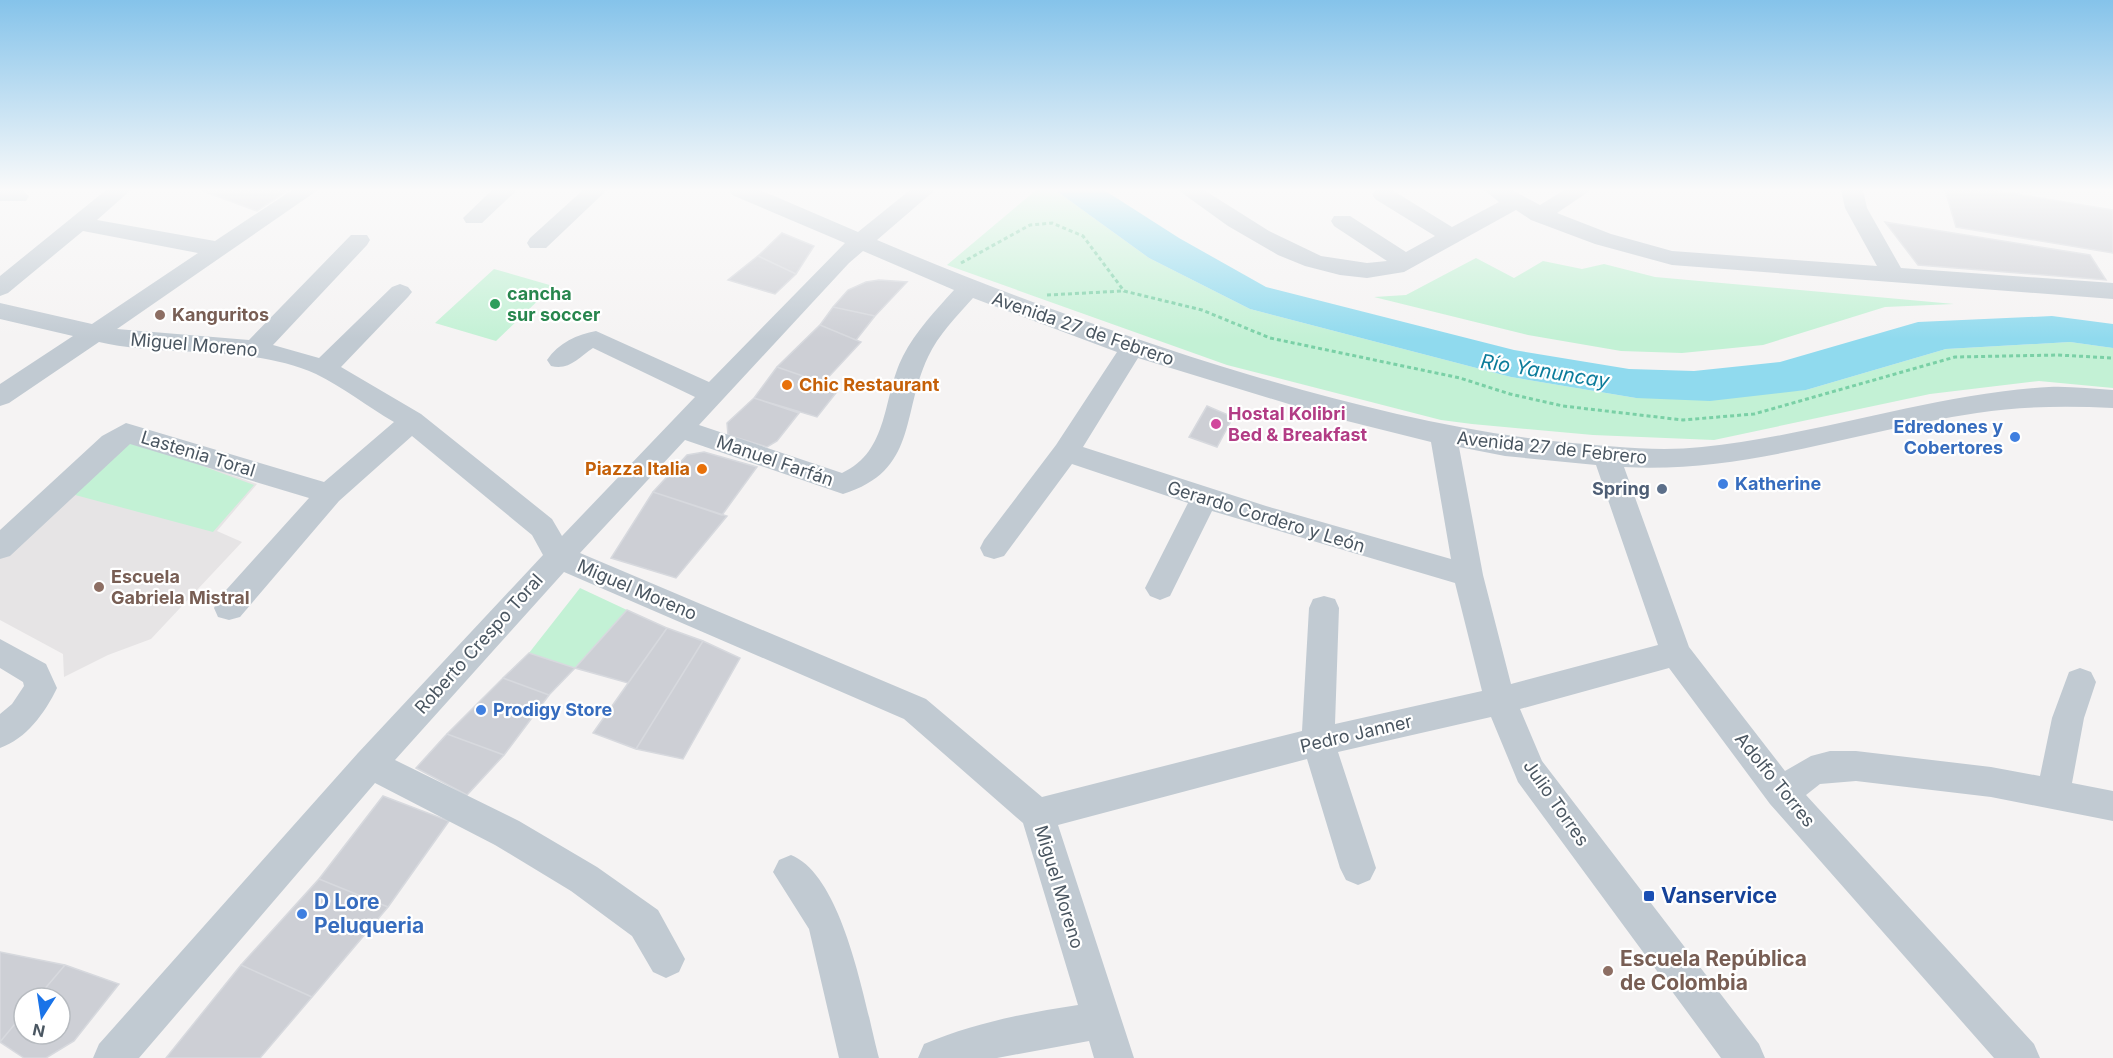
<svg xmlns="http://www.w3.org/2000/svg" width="2113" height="1058" font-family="Inter,sans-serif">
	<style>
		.education { fill: #e6e4e5 }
		.green { fill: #c3f1d5 }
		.water { fill: #90daee }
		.building { fill: #cdcfd5; stroke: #d7d9de; stroke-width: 1.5 }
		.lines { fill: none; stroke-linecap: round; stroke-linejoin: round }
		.path { stroke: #7ad0a6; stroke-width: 3; stroke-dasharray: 4 3; stroke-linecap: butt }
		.minor { fill: #c1cad2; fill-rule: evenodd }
		.leisure-dot { fill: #2e9e5b; stroke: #fff; stroke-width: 2 }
		.education-dot { fill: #8d6e63; stroke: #fff; stroke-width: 2 }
		.food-dot { fill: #e8710a; stroke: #fff; stroke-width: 2 }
		.hotel-dot { fill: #d1479c; stroke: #fff; stroke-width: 2 }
		.shop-dot { fill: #3f7fe0; stroke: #fff; stroke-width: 2 }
		.service-dot { fill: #5c6f8a; stroke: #fff; stroke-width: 2 }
		.transit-dot { fill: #1a4fb4; stroke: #fff; stroke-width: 2 }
		.labels { text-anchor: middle; stroke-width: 4.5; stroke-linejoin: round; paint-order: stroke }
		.leisure-label { font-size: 18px; font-weight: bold; fill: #27864d; stroke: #fff; text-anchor: start }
		.education-label { font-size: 18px; font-weight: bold; fill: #785e54; stroke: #fff; text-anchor: start }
		.street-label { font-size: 18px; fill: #4a5661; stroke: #fff }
		.food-label { font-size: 18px; font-weight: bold; fill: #c56008; stroke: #fff; text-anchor: start }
		.hotel-label { font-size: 18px; font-weight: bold; fill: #b23c85; stroke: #fff; text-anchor: start }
		.shop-label { font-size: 18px; font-weight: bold; fill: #366cbe; stroke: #fff; text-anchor: start }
		.service-label { font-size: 18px; font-weight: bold; fill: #4e5e75; stroke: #fff; text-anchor: end }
		.water-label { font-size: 20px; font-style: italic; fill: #0c7c9b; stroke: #fff }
		.near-transit-label { font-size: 21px; font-weight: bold; fill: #164399; stroke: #fff; text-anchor: start }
		.near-shop-label { font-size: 21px; font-weight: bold; fill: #366cbe; stroke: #fff; text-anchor: start }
		.near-education-label { font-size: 21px; font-weight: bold; fill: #785e54; stroke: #fff; text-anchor: start }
	</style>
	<rect width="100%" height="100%" fill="#f5f3f3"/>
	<path class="education" d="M132 439 257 484 217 531 242 542 151 639 108 655 64 677 63 654 0 620V556Z"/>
	<path class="green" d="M1036 190H1055L1149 258 1250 309 1511 377 1636 398 1806 390 1946 349 2070 342 2113 348V388L2039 381 1930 394 1714 440 1593 435 1472 424 1441 420 1227 365 947 265Z
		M1476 258 1514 278 1543 261 1582 269 1604 264 1655 277 1954 304 1885 307 1763 345 1682 353 1621 351 1528 335 1374 297 1406 295Z
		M494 269 553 286 496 341 435 323Z
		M129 439 254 485 213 532 64 492Z
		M580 588 627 610 575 668 529 653Z"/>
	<path class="water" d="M1055 190H1104L1179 238 1266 287 1514 350 1629 369 1694 371 1780 362 1918 322 2052 316 2113 324V348L2070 342 1946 349 1806 390 1710 401 1636 398 1511 377 1250 309 1149 258Z"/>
	<path class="building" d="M200 190H289L257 211Z
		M1945 190H1993L2113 210V253L1956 227Z
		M1885 222 2090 255 2106 280 1918 265Z
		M782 233 814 246 796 274 758 256Z
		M758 256 796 274 775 294 728 280Z
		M879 280 907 282 875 316 833 307 848 290 866 282Z
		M833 307 875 316 856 340 820 325Z
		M820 325 861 342 823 383 777 367Z
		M777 367 823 383 839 389 817 417 754 398Z
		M754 398 799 413 777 441 767 447 728 435 727 423Z
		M1207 406 1233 417 1217 447 1189 437Z
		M704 452 757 467 722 515 653 492 687 455Z
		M653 492 727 516 676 578 611 558Z
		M627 610 667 628 628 683 575 668Z
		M667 628 703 641 636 749 593 733Z
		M703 641 740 658 683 759 636 749Z
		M529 653 575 668 549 695 503 678Z
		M503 678 549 695 504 755 447 734Z
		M447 734 504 755 467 795 416 768Z
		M383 796 449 821 388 907 319 879Z
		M319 879 388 907 312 997 241 965Z
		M0 952 65 965 37 998H24V1013L0 1042Z
		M65 965 119 984 74 1041 46 1058H24L0 1042 24 1013V1034H60V998H37Z
		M241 965 312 997 260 1058H166Z"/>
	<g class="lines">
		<path class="path" d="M961 263 1030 225 1052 223 1083 236 1124 291 1202 310 1270 338 1460 378 1510 394 1563 406 1683 420 1754 414 1955 357 2058 355 2113 358
			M1047 295 1123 291"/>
		<path class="minor" d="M0 190H22L29 196 26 201H0Z
			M106 190H131L97 220 215 241 292 190H318L117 329 249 340 351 235H367L370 240 367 245 273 345 319 358 392 287 400 284 408 287 412 292 408 297 341 367 421 414 552 519 562 536 695 397 593 348C579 357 569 371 551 366L547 360C558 343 578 334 596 331L709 382 845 243 732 195 729 190H760L858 232 910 190H935L877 240C999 292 1123 337 1250 375 1353 405 1455 431 1562 442 1609 446 1656 452 1702 447 1819 435 1932 394 2049 387 2070 386 2092 389 2113 390V408C2067 406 2023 406 1977 413 1859 430 1745 474 1624 467L1689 647 1785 771 1811 756 1830 751H1856L1991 767 2040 776 2052 718 2069 672 2080 668 2091 672 2096 682 2084 718 2072 783 2113 791V821L1991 797 1856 781 1820 784 1806 795 2034 1044 2040 1058H1994L1770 804 1669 668 1520 709 1542 761 1759 1044 1765 1058H1721L1518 782 1491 717 1338 752 1376 868 1370 880 1358 885 1346 880 1340 868 1307 759 1058 825 1134 1058H1094L1089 1041 997 1058H918L924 1044C974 1023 1025 1013 1078 1005L1023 823 904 719 564 572 395 760 519 821 597 867 658 910 685 959 679 972 666 978 653 972 632 936 571 891 495 845 375 783 139 1058H93L99 1044 358 753 543 555 532 535 412 436 339 501 240 617 229 620 218 617 214 608 218 599 309 498 130 444 10 556 0 559V530L102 436 126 423 324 482 394 422C368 407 343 387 316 374 248 344 170 358 99 342L9 403 0 406V384L73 336 0 319V303L92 324 198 253 83 231 8 293 0 296V276ZM863 251 954 290C935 311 916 331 903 356 882 397 890 451 842 473L699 425 849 263ZM973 298 1117 352 1056 445 984 540 980 548 984 556 994 559 1004 556 1072 464 1188 503 1145 588 1150 596 1160 600 1170 596 1212 511 1455 583 1482 691 1335 724 1339 608 1335 599 1324 596 1313 599 1309 608 1302 731 1042 797 926 699 580 553 685 440 843 494C918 471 901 414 928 357 938 335 957 316 973 298ZM1138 358 1331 417 1431 442 1451 559 1266 506 1083 447ZM1459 447 1505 456 1596 465 1658 645 1511 684 1483 575Z
			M492 190H517L482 223H466L463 218Z
			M583 190H607L546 248H530L527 243 530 238Z
			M1178 190H1204L1269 231 1321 256 1367 263 1387 261 1334 226 1331 221 1334 216H1350L1406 252 1435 236 1375 199 1372 194 1375 190H1392L1452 227 1499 202 1484 190H1512L1540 205 1564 190H1591L1557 213 1611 234 1672 251 1877 266 1845 208 1841 190H1863L1867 208 1901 268 2113 283V299L1672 265 1595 244 1531 220 1516 210 1404 272 1367 278 1340 275 1305 266 1278 255 1228 226Z
			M0 639 46 664 57 688C45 713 26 739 0 748V714L12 704 24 686 23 682 0 668Z
			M791 855C844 876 865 1006 879 1058H839L809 929 773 872 779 860Z"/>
	</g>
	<linearGradient id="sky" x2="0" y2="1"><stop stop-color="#85c3ea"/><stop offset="0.56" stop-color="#fafafa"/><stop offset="1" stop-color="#fafafa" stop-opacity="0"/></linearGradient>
	<rect width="2113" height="339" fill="url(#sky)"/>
	<circle class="leisure-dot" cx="495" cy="304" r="6"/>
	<g class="education-dot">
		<circle cx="160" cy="315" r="6"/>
		<circle cx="99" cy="587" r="6"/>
		<circle cx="1608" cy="971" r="6"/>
	</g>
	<g class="food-dot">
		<circle cx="787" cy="385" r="6"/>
		<circle cx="702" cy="469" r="6"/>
	</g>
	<circle class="hotel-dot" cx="1216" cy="424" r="6"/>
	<g class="shop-dot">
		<circle cx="2015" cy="437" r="6"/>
		<circle cx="1723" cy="484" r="6"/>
		<circle cx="481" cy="710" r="6"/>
		<circle cx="302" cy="914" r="6"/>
	</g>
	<circle class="service-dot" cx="1662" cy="489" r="6"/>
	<rect class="transit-dot" x="1643" y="890" width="12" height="12" rx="3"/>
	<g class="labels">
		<g class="leisure-label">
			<text x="507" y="300">cancha<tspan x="507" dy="21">sur soccer</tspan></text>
		</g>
		<g class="education-label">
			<text x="172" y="321">Kanguritos</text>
			<text x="111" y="583">Escuela<tspan x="111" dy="21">Gabriela Mistral</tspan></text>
		</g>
		<g class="street-label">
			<text transform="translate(1083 329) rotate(19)" y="6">Avenida 27 de Febrero</text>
			<text transform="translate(194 345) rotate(5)" y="6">Miguel Moreno</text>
			<text transform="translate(1552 448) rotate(6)" y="6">Avenida 27 de Febrero</text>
			<text transform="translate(198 454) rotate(17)" y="6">Lastenia Toral</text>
			<text transform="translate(775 461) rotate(19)" y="6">Manuel Farfán</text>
			<text transform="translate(1266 517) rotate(17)" y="6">Gerardo Cordero y León</text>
			<text transform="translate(637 590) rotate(23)" y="6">Miguel Moreno</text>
			<text transform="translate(479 644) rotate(-48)" y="6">Roberto Crespo Toral</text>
			<text transform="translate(1356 734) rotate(-13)" y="6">Pedro Janner</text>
			<text transform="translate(1775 780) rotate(51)" y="6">Adolfo Torres</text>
			<text transform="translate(1556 803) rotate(55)" y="6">Julio Torres</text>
			<text transform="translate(1059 887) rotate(73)" y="6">Miguel Moreno</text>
		</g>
		<g class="food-label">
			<text x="799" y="391">Chic Restaurant</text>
			<text x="690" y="475" text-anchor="end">Piazza Italia</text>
		</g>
		<g class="hotel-label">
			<text x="1228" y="420">Hostal Kolibri<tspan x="1228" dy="21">Bed &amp; Breakfast</tspan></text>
		</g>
		<g class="shop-label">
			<text x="2003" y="433" text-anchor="end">Edredones y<tspan x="2003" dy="21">Cobertores</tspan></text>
			<text x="1735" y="490">Katherine</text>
			<text x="493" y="716">Prodigy Store</text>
		</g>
		<g class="service-label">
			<text x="1650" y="495">Spring</text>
		</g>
		<g class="water-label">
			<text transform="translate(1545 371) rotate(9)" y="7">Río Yanuncay</text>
		</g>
		<g class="near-transit-label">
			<text x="1661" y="903">Vanservice</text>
		</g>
		<g class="near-shop-label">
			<text x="314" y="909">D Lore<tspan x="314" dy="24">Peluqueria</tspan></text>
		</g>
		<g class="near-education-label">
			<text x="1620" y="966">Escuela República<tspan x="1620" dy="24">de Colombia</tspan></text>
		</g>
	</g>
	<g transform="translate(42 1016) rotate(192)"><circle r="28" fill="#ffffff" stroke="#b7bbc0" stroke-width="1.5"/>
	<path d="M0-4.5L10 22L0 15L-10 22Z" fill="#1a73e8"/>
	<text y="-9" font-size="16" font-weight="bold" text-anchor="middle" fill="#4a5661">N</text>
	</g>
</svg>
